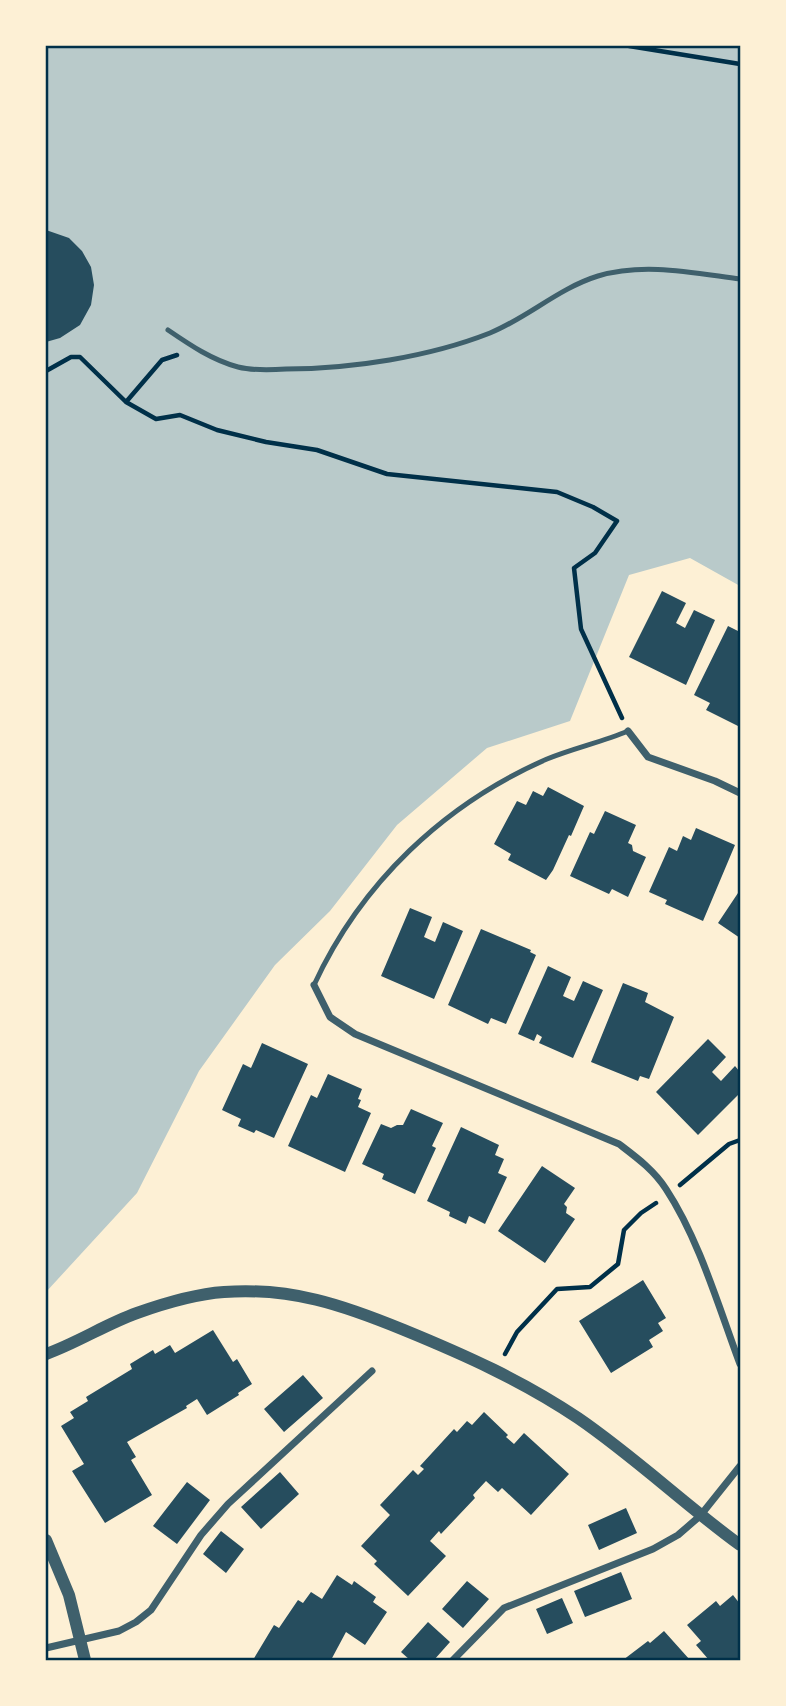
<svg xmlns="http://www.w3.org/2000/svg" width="786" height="1706" font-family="'PT Sans',sans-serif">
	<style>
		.green { fill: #b9caca }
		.building { fill: #264d5e }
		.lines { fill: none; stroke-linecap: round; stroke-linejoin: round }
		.path { stroke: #003049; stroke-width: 4.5 }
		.service { stroke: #3f606c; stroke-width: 5 }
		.minor { stroke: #3f606c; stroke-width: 7 }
		.tertiary { stroke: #3f606c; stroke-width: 12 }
		.neatline { fill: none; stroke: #003049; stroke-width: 2.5 }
	</style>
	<rect width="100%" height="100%" fill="#fdf0d5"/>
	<path class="green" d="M46 46H740V586L690 558 629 575 570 721 487 748 397 825 330 911 275 965 199 1071 137 1193 46 1292Z"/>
	<path class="building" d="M46 230 69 238 82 251 91 267 94 285 91 305 80 325 60 338 46 342Z
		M662 591 686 603 676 623 685 628 694 610 715 620 686 685 629 657Z
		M728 626 740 632V727L706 710 710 703 694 695Z
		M548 787 584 806 571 836 569 835 553 870 546 880 508 860 511 854 494 844 517 801 526 805 533 791 543 796Z
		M605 811 636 825 628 843 632 845 633 851 646 857 628 897 612 889 609 894 570 876 590 832 594 834Z
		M696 828 735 845 703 921 665 904 667 900 649 892 669 847 677 851 683 836 691 840Z
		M740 890V938L718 923Z
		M410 908 432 917 424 937 435 942 443 922 463 931 434 999 381 976Z
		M481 929 531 950 530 952 536 955 506 1024 491 1018 488 1024 448 1005Z
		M548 966 571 977 563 996 574 1001 583 981 603 990 573 1058 539 1043 542 1037 537 1034 534 1041 518 1034Z
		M623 983 648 993 645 1002 674 1017 649 1079 640 1076 638 1081 591 1062Z
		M708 1039 726 1057 712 1072 721 1081 735 1066 740 1072V1093L698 1135 656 1092Z
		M262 1043 308 1064 274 1138 256 1130 254 1133 238 1126 241 1119 222 1110 243 1064 251 1068Z
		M328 1074 362 1089 358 1099 361 1100 358 1107 371 1113 345 1172 288 1146 311 1095 317 1098Z
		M411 1109 443 1123 432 1146 436 1148 415 1194 382 1179 384 1174 362 1164 381 1124 391 1128 397 1125H403Z
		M461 1127 499 1145 495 1155 504 1159 498 1173 507 1177 485 1224 469 1216 466 1224 449 1216 450 1212 427 1201Z
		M542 1166 575 1188 564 1204 567 1207 566 1213 575 1219 545 1263 498 1231Z
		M643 1280 666 1318 658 1323 663 1331 649 1340 653 1347 611 1373 579 1321Z
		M213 1330 233 1362 237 1359 252 1384 238 1393 239 1395 207 1415 197 1399 186 1406 187 1408 127 1442 136 1457 131 1460 152 1495 105 1523 72 1471 84 1464 61 1426 74 1418 70 1412 88 1401 86 1397 132 1369 130 1364 153 1350 155 1354 170 1345 175 1353Z
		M303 1375 323 1398 284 1432 264 1409Z
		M484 1412 508 1435 506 1437 514 1444 524 1433 569 1474 531 1515 502 1488 498 1492 486 1481 473 1495 475 1498 441 1534 439 1531 430 1541 446 1556 408 1596 374 1564 377 1561 361 1546 390 1515 380 1505 413 1470 418 1475 424 1469 420 1466 454 1429 457 1432 467 1421 472 1425Z
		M280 1472 299 1494 261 1529 241 1507Z
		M187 1482 210 1500 177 1544 153 1526Z
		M626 1508 637 1533 599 1550 588 1525Z
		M221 1531 244 1549 226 1573 203 1554Z
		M621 1572 632 1599 585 1617 574 1591Z
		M337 1575 352 1585 354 1581 376 1597 373 1602 387 1612 365 1645 346 1632 331 1660H253L274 1625 279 1628 298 1600 303 1603 311 1592 322 1599Z
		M467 1581 489 1599 463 1628 442 1609Z
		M733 1595 740 1604V1660H709L696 1645 701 1641 687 1625 716 1601 720 1606Z
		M562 1598 573 1623 547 1634 536 1609Z
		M428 1622 450 1642 434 1660H410L401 1652Z
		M664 1631 690 1660H623L648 1641 650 1643Z"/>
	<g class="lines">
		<path class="path" d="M629 46 740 64
			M177 355 162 360 126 402 156 419 180 415 217 430 266 442 317 450 387 474 557 492 593 507 617 521 595 553 574 568 581 629 622 718
			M46 371 71 357H80L126 402
			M680 1185 729 1144 740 1140
			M505 1354 517 1332 557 1289 590 1287 618 1264 624 1230 641 1213 656 1203"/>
		<path class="service" d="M168 330C190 345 212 360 238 367 254 371 271 370 286 369 351 369 429 357 490 333 527 318 559 288 598 276 644 262 694 273 740 279
			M314 985C361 883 444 804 547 759 574 748 602 742 628 731"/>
		<path class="minor" d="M628 731 648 757 715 781 740 793
			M314 985 330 1017 355 1034 619 1144C636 1157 654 1170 666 1189 699 1239 719 1308 740 1364
			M46 1648 119 1631 136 1622 151 1610 201 1535 228 1504 372 1371
			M453 1660 504 1608 653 1549 678 1535 700 1516 740 1466"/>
		<path class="tertiary" d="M46 1354C77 1343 106 1324 137 1313 165 1303 195 1294 224 1292 291 1287 343 1305 404 1330 465 1355 523 1381 578 1418 635 1457 685 1505 740 1545
			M46 1540 69 1595 85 1660"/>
	</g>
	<rect width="786" height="1706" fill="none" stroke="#fdf0d5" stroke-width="94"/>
	<rect x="47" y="47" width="692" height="1612" class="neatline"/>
</svg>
